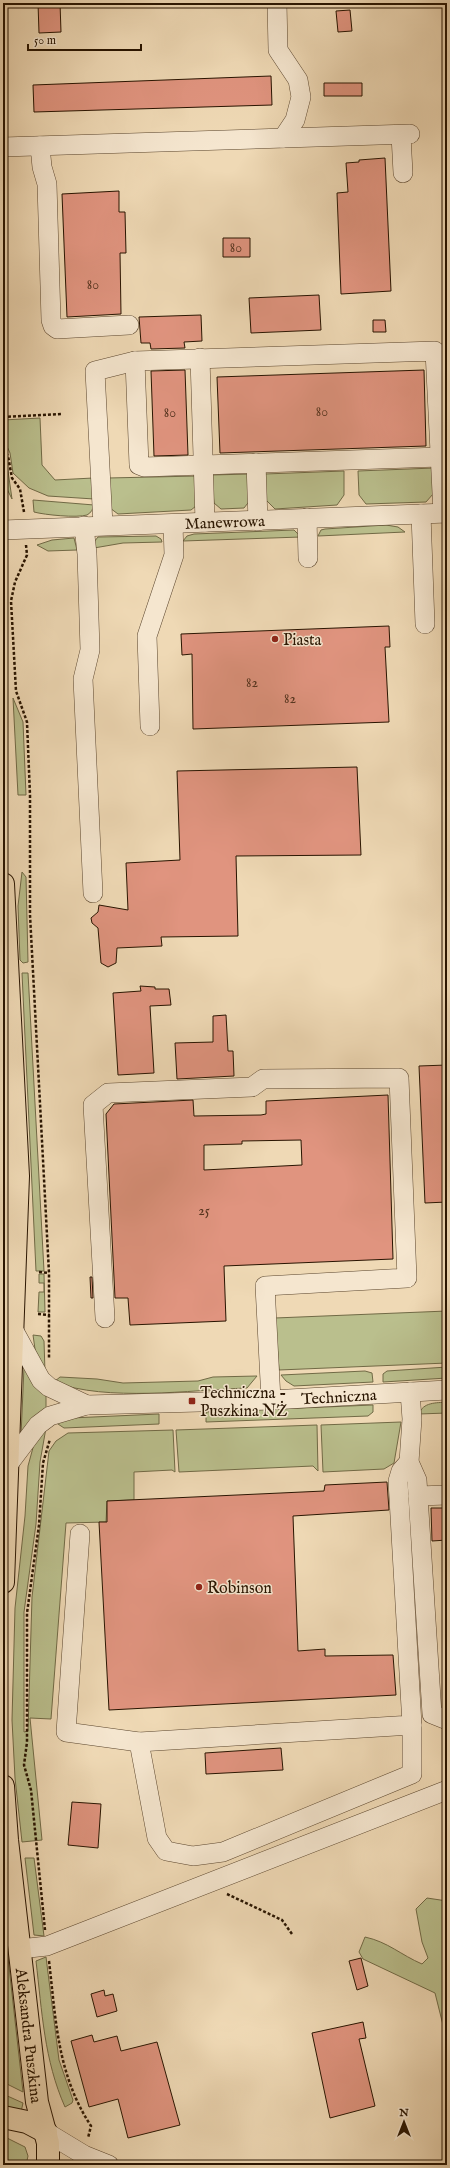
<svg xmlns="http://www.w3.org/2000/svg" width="450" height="2168" font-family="'IM FELL English',serif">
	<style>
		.green { fill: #babf8d; stroke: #716a46 }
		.building { fill: #e0947f; stroke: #281400; fill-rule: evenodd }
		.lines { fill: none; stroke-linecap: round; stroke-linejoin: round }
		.minor-casing { stroke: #5a452d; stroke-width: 20 }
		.major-casing { stroke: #281400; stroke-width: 24 }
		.path { stroke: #281400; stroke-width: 2.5; stroke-dasharray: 3 2; stroke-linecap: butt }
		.minor { stroke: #f5e6cf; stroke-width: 19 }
		.major { stroke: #efd9b5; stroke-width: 22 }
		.poi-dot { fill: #8f2418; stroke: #f5e6cf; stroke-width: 1.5 }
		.labels { text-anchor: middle; stroke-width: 3; stroke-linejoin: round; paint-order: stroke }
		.number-label { font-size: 14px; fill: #563420 }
		.street-label { font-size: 16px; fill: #281400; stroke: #f5e6cf }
		.poi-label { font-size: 16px; fill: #281400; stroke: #f5e6cf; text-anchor: start }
	</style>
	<rect width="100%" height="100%" fill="#efd9b5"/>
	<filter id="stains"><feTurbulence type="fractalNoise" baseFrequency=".005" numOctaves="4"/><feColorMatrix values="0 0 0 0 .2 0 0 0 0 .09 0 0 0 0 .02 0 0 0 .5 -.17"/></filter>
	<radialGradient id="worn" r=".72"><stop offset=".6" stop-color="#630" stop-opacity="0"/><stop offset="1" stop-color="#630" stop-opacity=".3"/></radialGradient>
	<path class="green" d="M40 418 42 465 55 480 93 478 94 499 48 496 29 488 13 473 10 453 5 442 3 443V420Z
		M3 454 6 457 12 499 3 481Z
		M434 468 433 494 426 502 366 504 359 495 358 471Z
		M344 471V495L337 505 275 509 266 500 265 474Z
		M251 474V499L244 508 221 509 214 503 211 475Z
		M198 476 196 506 191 510 118 514 110 508 108 478Z
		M33 500 94 505C93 509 91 513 87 515 77 518 45 515 34 512Z
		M386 525 398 527 405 532 318 536 321 530 325 529Z
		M294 530 301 537 183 541 187 536 194 534Z
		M156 536 161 539 162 542 123 543 94 548V542L98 537Z
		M74 538 77 550 48 551 37 545 52 540Z
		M13 698 23 722 26 795H18Z
		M22 872 26 877 28 962 23 963 20 960 18 906Z
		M22 973H28L44 1271H36Z
		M3 1128 6 1219 3 1284Z
		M39 1274H44L45 1312H38L39 1292H44V1283H39Z
		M447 1311V1363L279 1370 275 1318Z
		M33 1335 41 1336 44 1341 45 1372 36 1356Z
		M24 1367 46 1393V1411L21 1436Z
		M447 1367V1378L383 1382V1374L387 1371Z
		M365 1371 372 1373 373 1382 294 1386 286 1381 281 1375Z
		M257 1376 247 1388C190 1390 107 1402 54 1382L60 1377 97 1379 123 1383 198 1381 213 1377Z
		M447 1402V1413L419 1414C423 1402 436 1403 447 1402Z
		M373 1405V1412L368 1416 206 1422V1412Z
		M159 1414V1424L64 1428 55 1422 71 1418Z
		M401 1422 394 1463 384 1469 323 1472 321 1425Z
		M317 1425 318 1471 313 1466 179 1472 176 1430Z
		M46 1428 40 1462 36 1524 24 1612V1732L28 1731 32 1597 49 1451 56 1441 68 1433 173 1430 175 1472 172 1470 134 1472V1500L107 1501 106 1522 66 1523 51 1719 30 1718 42 1840 22 1842 15 1778 12 1720 15 1608 25 1516 28 1466 34 1444Z
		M25 1858H34L44 1936 34 1935Z
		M427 1898 447 1901V2041L435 1993 363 1959 359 1952 365 1937C388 1942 401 1955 422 1964L428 1958 422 1942 416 1909Z
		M3 1913 23 2092 3 2082Z
		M46 1957 59 2060 73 2100 72 2103 65 2107C44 2060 42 2011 36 1961Z
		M3 2094 23 2103 21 2112H16L3 2106Z
		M3 2136 25 2147 28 2156 26 2165H3Z"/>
	<path class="building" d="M38 3H60L61 32 39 33Z
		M350 10 352 31 338 32 336 11Z
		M271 76 272 105 34 112 33 85Z
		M324 83H362V96H324Z
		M385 158 391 291 341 294 337 193 348 192 346 163 359 162V160Z
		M119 191V212H125L126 253H120L121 314 67 317 62 194Z
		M223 238H250V257H223Z
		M319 295 321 330 251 333 249 298Z
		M201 315 202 341 184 342 185 348 151 349 150 343H141L139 317Z
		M373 320H385L386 332H373Z
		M185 370 188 455 154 456 151 371Z
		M424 370 426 446 220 453 217 377Z
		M389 626 390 647H385L389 722 193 729 192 654 182 655 181 634Z
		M357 767 361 855 236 856 238 936 161 937 162 946 117 948 116 963 108 967 101 963 98 928 92 923 91 918 98 912 99 905 128 910 126 863 180 860 177 771Z
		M140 986 155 987V989H169L171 1005 150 1006 154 1073 118 1075 113 993 141 991Z
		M226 1015 228 1051H233L234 1076 177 1079 175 1043 213 1042V1016Z
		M447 1065V1202L425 1203 419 1066Z
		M388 1095 393 1259 224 1266 226 1321 130 1325 128 1298H115L106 1114 114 1104 193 1100 194 1116 261 1115 266 1114V1101ZM301 1140 302 1165 204 1170V1145L242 1144V1141Z
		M90 1277H92L93 1298H91Z
		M387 1482 389 1510 293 1516 298 1651 325 1649V1656L393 1655 396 1695 109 1710 99 1522H107V1501L324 1491 325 1485Z
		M431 1508H447V1540L432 1541Z
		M281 1748 283 1770 206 1774 205 1753Z
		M72 1802 101 1804 98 1848 68 1845Z
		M361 1958 368 1986 357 1990 349 1961Z
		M104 1990 105 1996 113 1994 117 2011 97 2017 91 1994Z
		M363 2022 366 2038 359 2039 375 2106 330 2118 312 2033Z
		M92 2035 94 2042 117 2036 121 2051 157 2042 180 2125 128 2138 118 2099 89 2107 71 2041Z"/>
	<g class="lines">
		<g class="minor-casing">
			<g id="minor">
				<path d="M277 3 278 50 298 80 301 97 295 120 283 138"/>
				<path d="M401 135 403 173"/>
				<path d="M40 146 42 167 47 184 51 320 53 326 57 329 129 325"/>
				<path d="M3 147 410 134"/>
				<path d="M200 358 205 522"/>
				<path d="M135 361 139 465 144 467 440 457"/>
				<path d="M256 463 258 521"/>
				<path d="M421 514 425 624"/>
				<path d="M307 518 308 558"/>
				<path d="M103 525 95 371 135 361 435 351 443 513"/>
				<path d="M84 526 87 554 90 650 83 679 93 893"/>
				<path id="s1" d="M3 530 447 513"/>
				<path d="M150 726 147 636 174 555 173 524"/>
				<path d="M105 1318 93 1105 108 1093 252 1087 263 1079 399 1078 407 1278 265 1286 271 1400"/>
				<path d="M13 1329 41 1380 49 1387 87 1405"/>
				<path d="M410 1392 412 1419 409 1462 417 1480 432 1714 447 1720"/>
				<path id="s2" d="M7 1466 38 1425 50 1416 87 1405 271 1400 447 1390"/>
				<path d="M418 1496 447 1495"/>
				<path d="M80 1534 66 1732 139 1742 412 1725 398 1481 401 1471 409 1462"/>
				<path d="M139 1742 157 1838 166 1851 193 1856 223 1852 412 1774V1725"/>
				<path d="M20 1949 47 1946 447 1790"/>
				<path d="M46 2132 84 2155 109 2165"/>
			</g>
		</g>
		<g class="major-casing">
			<g id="major">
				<path d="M3 884 18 1176 3 1582"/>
				<path id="s3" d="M3 1786 7 1840 37 2102 48 2143V2165"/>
				<path d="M3 2117 27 2122 46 2132"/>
			</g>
		</g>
		<path class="path" d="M3 417 62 414
			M3 449 8 456 12 478 20 489 24 512
			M26 545 27 555 15 582 11 601 16 691 27 722 30 795V915L49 1273V1358
			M39 1272 49 1273
			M38 1314 50 1315
			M227 1894 282 1920 292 1934
			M45 1930 31 1790 24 1765 27 1742V1613L39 1525 43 1463 50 1439
			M49 1961C56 2020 57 2074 91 2126L88 2138"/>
		<use href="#minor" class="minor"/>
		<use href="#major" class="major"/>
	</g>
	<g class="poi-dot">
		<circle cx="275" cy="639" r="4"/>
		<rect x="188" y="1397" width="8" height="8" rx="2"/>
		<circle cx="199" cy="1587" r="4"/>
	</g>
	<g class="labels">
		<g class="number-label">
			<text x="236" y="252">80</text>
			<text x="93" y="289">80</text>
			<text x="322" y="416">80</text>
			<text x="170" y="417">80</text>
			<text x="252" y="687">82</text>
			<text x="290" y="703">82</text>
			<text x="204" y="1215">25</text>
		</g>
		<g class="street-label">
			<text dy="6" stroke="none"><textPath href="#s1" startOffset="222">Manewrowa</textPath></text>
			<text dy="6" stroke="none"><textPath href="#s2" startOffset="357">Techniczna</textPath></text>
			<text dy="6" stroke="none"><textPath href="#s3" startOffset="251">Aleksandra Puszkina</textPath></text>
		</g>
		<g class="poi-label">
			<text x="283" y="645">Piasta</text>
			<text x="200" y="1398">Techniczna -<tspan x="200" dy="18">Puszkina NŻ</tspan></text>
			<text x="207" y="1593">Robinson</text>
		</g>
	</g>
	<rect width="450" height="2168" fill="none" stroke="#efd9b5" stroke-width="16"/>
	<rect x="4" y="4" width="442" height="2160" fill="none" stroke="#281400" stroke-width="2"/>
	<rect x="8" y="8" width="434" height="2152" fill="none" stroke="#281400"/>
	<g transform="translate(404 2122)" stroke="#f5e6cf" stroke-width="3" paint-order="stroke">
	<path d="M0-3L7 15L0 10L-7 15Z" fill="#281400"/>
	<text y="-6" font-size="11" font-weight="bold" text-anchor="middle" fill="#281400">N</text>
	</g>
	<path d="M28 44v6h113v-6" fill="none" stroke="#281400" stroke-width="2"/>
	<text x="34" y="44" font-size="12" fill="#281400" stroke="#f5e6cf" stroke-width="3" paint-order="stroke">50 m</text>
	<rect width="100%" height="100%" filter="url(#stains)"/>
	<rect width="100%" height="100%" fill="url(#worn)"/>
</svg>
